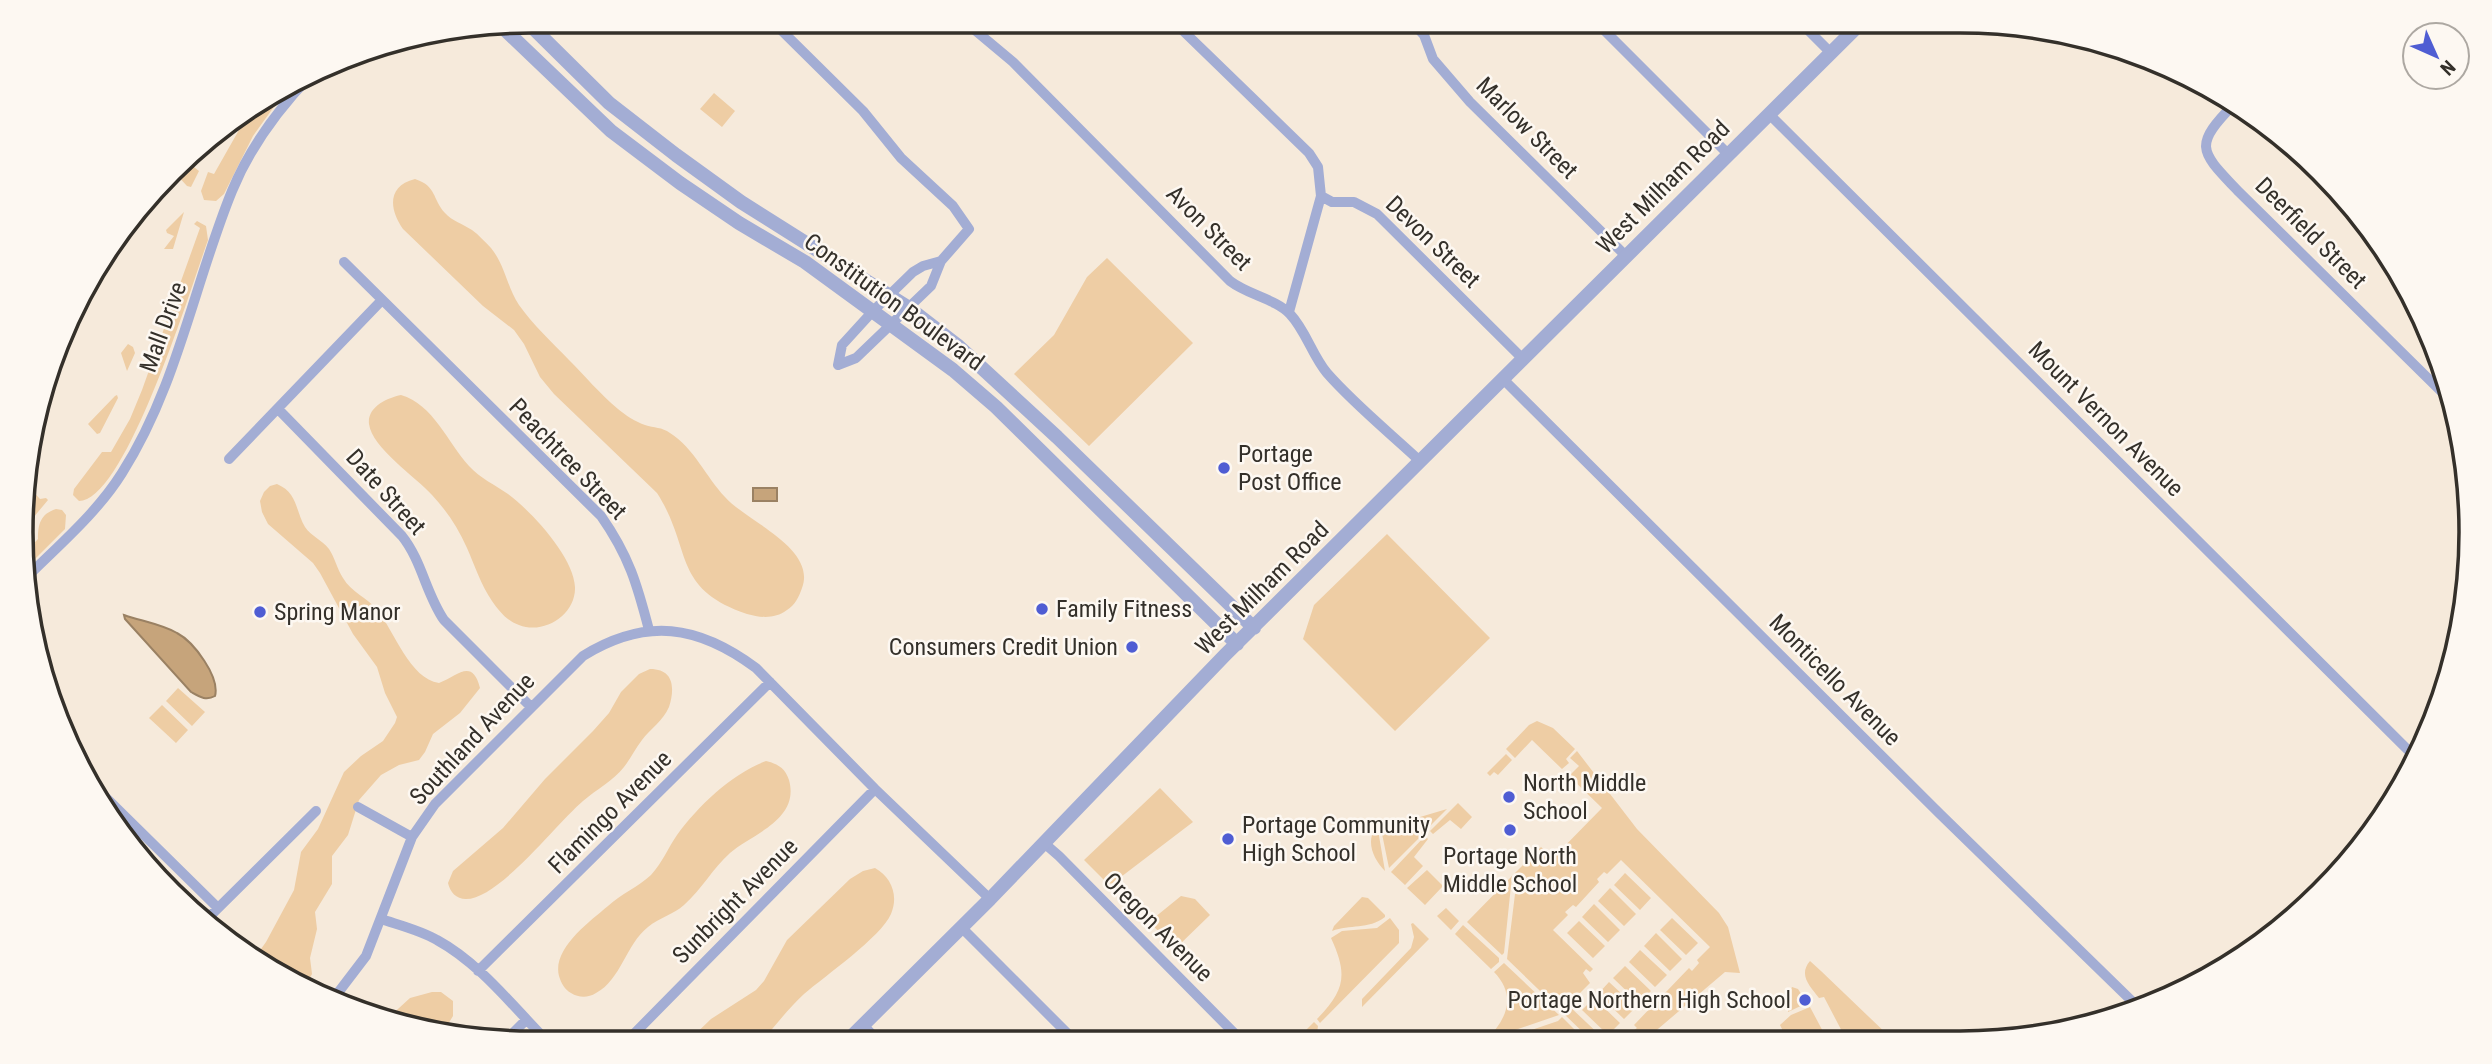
<svg xmlns="http://www.w3.org/2000/svg" width="2492" height="1064" font-family="'Roboto Condensed',sans-serif">
	<style>
		.green { fill: #eecda4 }
		.water { fill: #c6a47b; stroke: #9a8163; stroke-width: 2 }
		.lines { fill: none; stroke-linecap: round; stroke-linejoin: round }
		.minor { stroke: #a3add4; stroke-width: 10 }
		.tertiary { stroke: #a3add4; stroke-width: 14 }
		.poi-dot { fill: #4f5dd3; stroke: #fdf8f2; stroke-width: 2.5 }
		.labels { text-anchor: middle; stroke-width: 5; stroke-linejoin: round; paint-order: stroke }
		.street-label { font-size: 24px; fill: #34302a; stroke: #fdf8f2 }
		.poi-label { font-size: 24px; fill: #34302a; stroke: #fdf8f2; text-anchor: start }
		.rim { fill: none; stroke: #34302a; stroke-width: 3.5 }
	</style>
	<rect width="100%" height="100%" fill="#f6eadb"/>
	<path class="green" d="M291 83 253 136 224 194 216 201 204 200 201 191 208 172 214 174 252 107 277 89Z
		M714 93 735 111 722 127 700 109Z
		M185 160 199 171 191 187 187 186 175 173Z
		M415 179C437 186 432 199 445 213 452 221 463 224 472 230 479 235 485 242 491 248 505 265 507 287 519 305 533 325 552 342 569 360 585 376 600 394 618 409 625 415 636 422 645 425 654 428 662 427 670 433 694 448 706 477 725 497 746 521 817 548 802 588 799 597 795 605 787 610 775 619 761 618 747 614 671 588 693 549 657 493L554 394 540 377 524 344 514 330 483 306 403 229C389 209 387 186 415 179Z
		M184 212 173 249H164L174 236 167 233 166 230Z
		M197 221 206 226 208 240C192 284 126 501 79 501L73 495 74 489 102 452H111L130 419 142 390 200 228 194 224Z
		M1107 258 1193 343 1089 446 1014 374 1054 335 1087 277Z
		M128 344 133 347 135 353 127 371 121 353Z
		M401 395C433 404 448 443 469 466 480 478 495 485 508 494 531 511 574 557 575 587 576 615 544 635 519 625 507 621 499 611 492 601 481 585 475 566 467 548 458 528 447 511 432 495 416 477 372 448 369 424 367 407 387 398 401 395Z
		M115 396 117 395 118 398 100 433 97 434 88 424Z
		M26 484 40 499 46 498 48 500 28 524 22 519Z
		M277 484C298 493 295 510 305 527 311 536 322 540 329 549 335 558 337 569 343 578 351 592 368 598 378 611 394 631 410 679 439 683 457 677 472 657 480 688L460 713 433 734 425 752 419 760 399 765 381 775 359 800 348 835 332 856V884L315 912 317 929 310 958 312 974 307 983 256 956 266 942 294 890 301 852 318 829 344 772 361 756 383 741 395 723 397 717 385 693 377 667 353 634 320 573 313 563 268 524 262 512 260 501 264 492 270 486Z
		M56 509 62 510 66 515 65 529 25 569 23 555 38 539C38 525 40 514 56 509Z
		M1387 534 1490 638 1395 731 1303 639 1314 605Z
		M650 669C674 669 675 688 669 707 663 721 650 729 642 740 635 749 631 758 624 767 613 781 597 789 583 801 557 823 499 899 466 899 456 899 450 892 448 883L453 871 503 828 545 779 593 731 609 713 621 692 639 674Z
		M178 688 205 712 192 726 166 701Z
		M162 705 188 730 176 743 149 718Z
		M1537 721 1553 728 1575 749 1566 759 1569 763 1562 769 1532 740 1515 758 1506 749 1529 725Z
		M1577 751 1637 829 1719 913 1728 927 1740 973 1725 972 1645 1040H1620L1637 1028 1634 1025 1657 1001 1661 1003 1667 996 1665 993 1689 968 1692 971 1699 963 1697 960 1710 947 1621 860 1607 874 1604 872 1597 879 1599 882 1576 907 1573 905 1565 912 1568 915 1553 930 1593 969 1590 972 1586 969 1583 973 1590 983 1568 1005 1605 1040H1591L1507 959 1517 878 1515 873 1541 847 1553 858 1602 808 1569 776 1579 766 1570 758Z
		M1506 754 1512 760 1498 775 1494 772 1490 776 1487 773Z
		M766 761C778 764 785 768 789 780 800 820 752 834 730 853 713 868 702 889 684 905 674 914 659 918 648 927 626 944 621 980 596 993 588 998 579 998 571 993 565 990 561 983 559 976 552 949 589 922 608 906 621 894 638 887 651 875 662 863 668 848 677 835 699 805 732 774 766 761Z
		M1160 788 1193 822 1113 883 1108 884 1084 860Z
		M1458 803 1472 817 1461 829 1450 820 1433 834 1430 831Z
		M1447 809 1426 830 1417 822 1410 820Z
		M1411 823 1424 833 1389 868 1381 829Z
		M1376 828 1378 830 1385 871C1374 860 1365 841 1376 828Z
		M1425 836 1428 839 1414 857 1423 866 1405 885 1391 872Z
		M875 868C891 877 899 895 891 914 881 937 825 976 804 994 788 1009 775 1026 761 1042L686 1043 711 1019 756 990 764 981 787 940 850 879 863 871Z
		M1427 870 1443 886 1425 905 1407 888Z
		M1625 873 1651 898 1640 910 1614 885Z
		M1512 876 1504 953 1502 955 1467 922Z
		M1610 888 1636 914 1624 926 1598 901Z
		M1181 896 1195 899 1210 915 1176 948 1149 922Z
		M1362 897 1368 898 1385 915V917C1368 930 1350 924 1332 931L1334 926Z
		M1594 904 1620 930 1608 942 1582 917Z
		M1446 908 1459 921 1451 930 1437 916Z
		M1390 918 1399 930V943L1320 1023 1317 1019C1345 990 1348 975 1331 938L1342 931 1377 928Z
		M1672 918 1698 943 1686 955 1660 930Z
		M1579 921 1605 946 1593 958 1567 933Z
		M1413 923 1429 939 1362 1007V999L1411 948 1414 937 1411 924Z
		M1463 925 1499 958V962L1491 969 1455 934Z
		M1656 933 1682 959 1670 971 1644 946Z
		M1640 950 1667 975 1655 987 1629 962Z
		M1810 961 1821 971 1892 1039H1846L1824 997 1819 998C1810 986 1798 975 1810 961Z
		M1504 963 1559 1015 1486 1040C1507 1019 1517 996 1494 972Z
		M1625 966 1651 991 1639 1003 1613 978Z
		M1609 982 1636 1007 1624 1019 1598 994Z
		M1792 987 1798 989 1807 1003 1788 1012 1789 993Z
		M432 992H441L453 1001V1016L445 1029 387 1019 410 998Z
		M1594 998 1620 1023 1608 1035 1582 1010Z
		M1810 1007 1827 1039H1787L1780 1025 1791 1015Z
		M1562 1017 1585 1040H1502L1558 1021Z
		M1314 1022 1318 1026 1316 1041H1295Z"/>
	<path class="water" d="M753 488H777V501H753Z
		M124 615C141 621 161 624 177 633 194 642 220 677 215 696 206 701 200 697 191 692L125 619Z"/>
	<g class="lines">
		<path class="minor" d="M772 21 863 111 901 158 953 206 969 229 941 261 931 286 856 358 838 365
			M964 21 1013 62 1230 281C1248 295 1276 299 1290 314 1306 331 1312 355 1327 373 1354 404 1390 433 1421 462
			M1173 21 1309 153 1318 167 1321 196 1332 202H1354L1377 214 1523 359
			M1411 21 1424 35 1433 59 1470 102 1626 256
			M1595 21 1728 154
			M1799 21 1831 53
			M2235 103C2193 146 2199 150 2238 191L2454 404
			M1769 114 2413 755
			M344 262 601 516C629 556 637 584 649 630
			M1289 312 1321 196
			M838 365 842 345 873 311 913 272 923 266 941 261
			M1503 379 1940 814 2139 1008
			M279 410 402 536C422 561 426 594 444 620L530 706
			M229 459 381 301
			M26 578C59 545 97 513 122 473 177 387 194 284 232 191 250 147 279 108 312 74
			M85 777 218 908
			M358 807 412 837
			M128 841 138 830
			M1044 843 1059 856 1242 1041
			M381 919C399 925 420 930 437 940 481 964 514 1008 549 1043
			M204 922 316 811
			M961 927 1075 1041
			M478 971 770 682
			M334 998 366 956 412 837 435 804 583 656C646 617 698 625 756 668L875 789 990 899
			M863 1025 879 1042
			M507 1039 526 1020
			M625 1043 875 789"/>
		<path class="tertiary" d="M527 22 609 103 676 155 741 202 909 308 957 345 1057 437 1254 628
			M501 26 611 131 680 183 739 223 805 262 953 370 996 407 1237 644
			M846 1042 990 899 1225 655 1863 21"/>
	</g>
	<g class="poi-dot">
		<circle cx="1224" cy="468" r="7"/>
		<circle cx="1042" cy="609" r="7"/>
		<circle cx="260" cy="612" r="7"/>
		<circle cx="1132" cy="647" r="7"/>
		<circle cx="1509" cy="797" r="7"/>
		<circle cx="1510" cy="830" r="7"/>
		<circle cx="1228" cy="839" r="7"/>
		<circle cx="1805" cy="1000" r="7"/>
	</g>
	<g class="labels">
		<g class="street-label">
			<text transform="translate(1527 128) rotate(45)" y="8">Marlow Street</text>
			<text transform="translate(1663 187) rotate(-45)" y="8">West Milham Road</text>
			<text transform="translate(1209 228) rotate(45)" y="8">Avon Street</text>
			<text transform="translate(2311 233) rotate(45)" y="8">Deerfield Street</text>
			<text transform="translate(1433 242) rotate(44)" y="8">Devon Street</text>
			<text transform="translate(894 302) rotate(36)" y="8">Constitution Boulevard</text>
			<text transform="translate(163 327) rotate(-70)" y="8">Mall Drive</text>
			<text transform="translate(2106 419) rotate(45)" y="8">Mount Vernon Avenue</text>
			<text transform="translate(568 459) rotate(46)" y="8">Peachtree Street</text>
			<text transform="translate(386 492) rotate(48)" y="8">Date Street</text>
			<text transform="translate(1262 588) rotate(-45)" y="8">West Milham Road</text>
			<text transform="translate(1835 680) rotate(45)" y="8">Monticello Avenue</text>
			<text transform="translate(472 739) rotate(-47)" y="8">Southland Avenue</text>
			<text transform="translate(610 812) rotate(-45)" y="8">Flamingo Avenue</text>
			<text transform="translate(735 901) rotate(-45)" y="8">Sunbright Avenue</text>
			<text transform="translate(1158 927) rotate(45)" y="8">Oregon Avenue</text>
		</g>
		<g class="poi-label">
			<text x="1238" y="462">Portage<tspan x="1238" dy="28">Post Office</tspan></text>
			<text x="1056" y="617">Family Fitness</text>
			<text x="274" y="620">Spring Manor</text>
			<text x="1118" y="655" text-anchor="end">Consumers Credit Union</text>
			<text x="1523" y="791">North Middle<tspan x="1523" dy="28">School</tspan></text>
			<text x="1242" y="833">Portage Community<tspan x="1242" dy="28">High School</tspan></text>
			<text x="1510" y="864" text-anchor="middle">Portage North<tspan x="1510" dy="28">Middle School</tspan></text>
			<text x="1791" y="1008" text-anchor="end">Portage Northern High School</text>
		</g>
	</g>
	<path d="M0 0H2492V1064H0ZM532 33H1960A499 499 0 0 1 2459 532V532A499 499 0 0 1 1960 1031H532A499 499 0 0 1 33 532V532A499 499 0 0 1 532 33Z" fill="#fdf8f2" fill-rule="evenodd"/>
	<path class="rim" d="M532 33H1960A499 499 0 0 1 2459 532V532A499 499 0 0 1 1960 1031H532A499 499 0 0 1 33 532V532A499 499 0 0 1 532 33Z"/>
	<g transform="translate(2436 56) rotate(135)"><circle r="33" fill="#fdf8f2" stroke="#ada8a2" stroke-width="2"/>
	<path d="M0-5L12 26L0 18L-12 26Z" fill="#4f5dd3"/>
	<text y="-10" font-size="19" font-weight="bold" text-anchor="middle" fill="#34302a">N</text>
	</g>
</svg>
